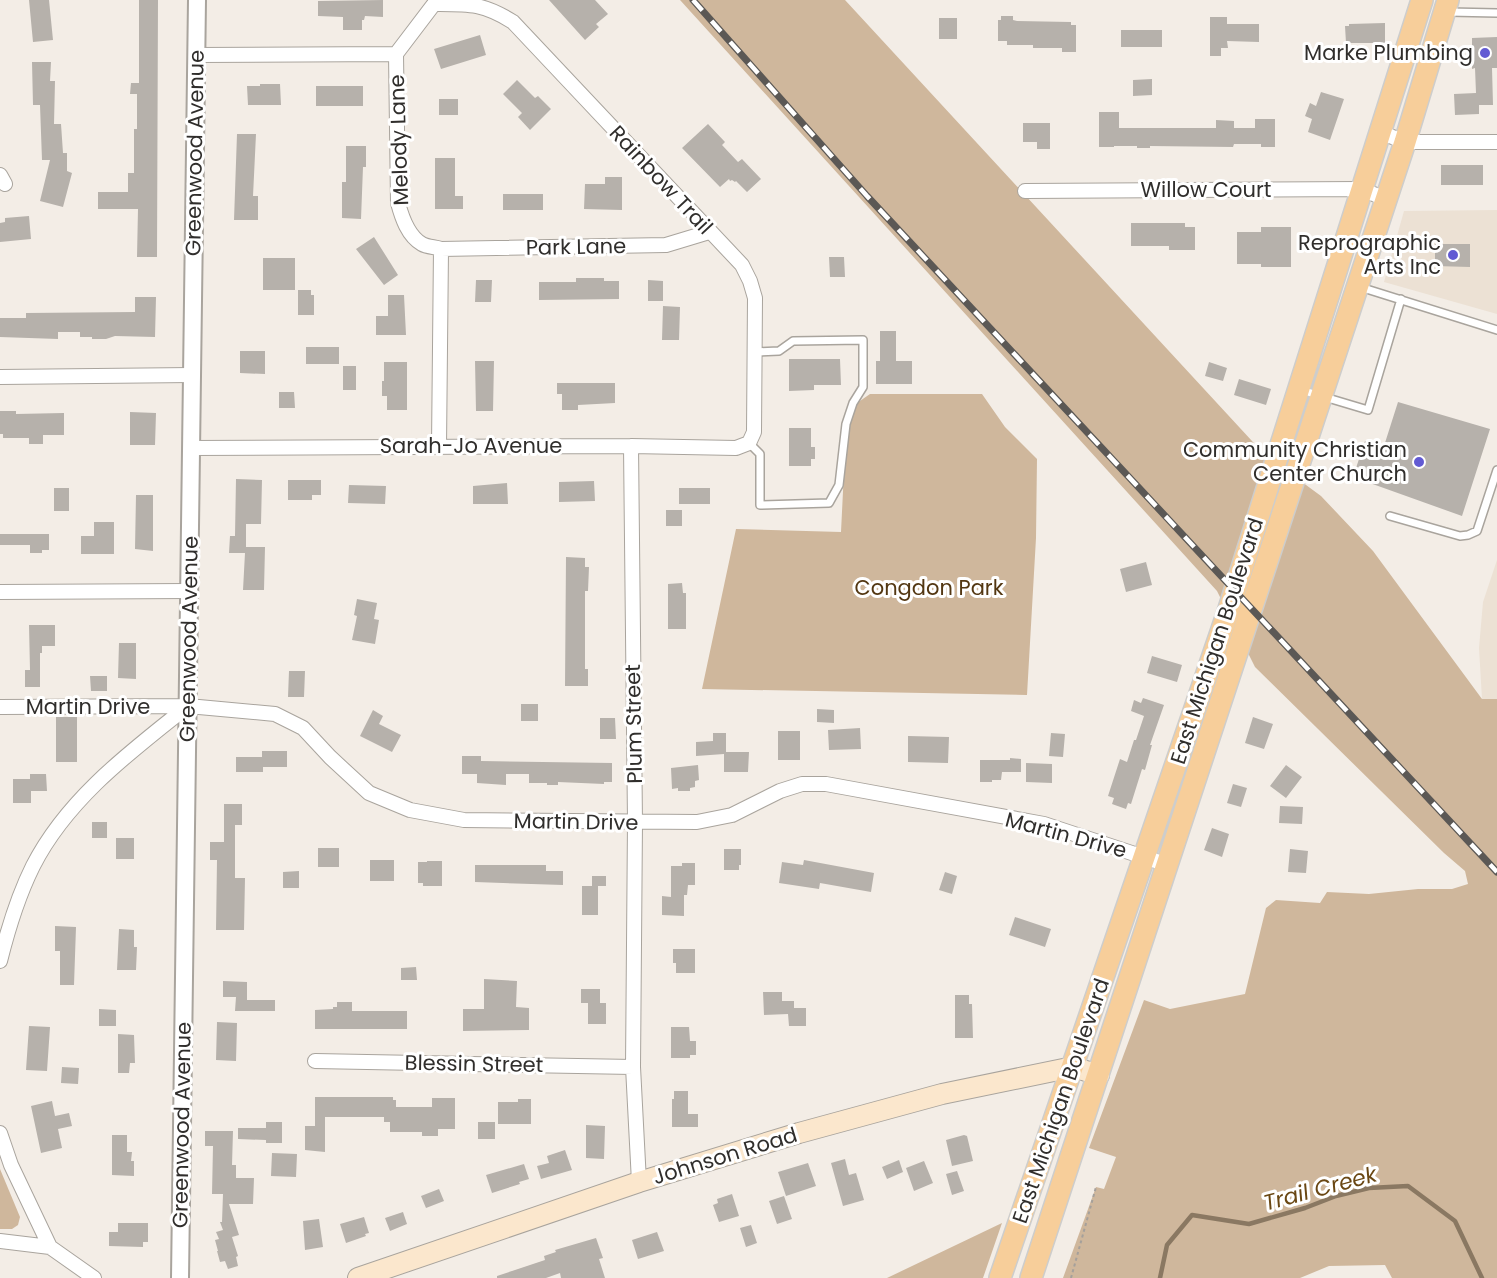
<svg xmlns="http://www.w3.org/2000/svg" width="1497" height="1278" font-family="Poppins,sans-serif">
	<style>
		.built { fill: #ece1d4 }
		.green { fill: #cfb79c }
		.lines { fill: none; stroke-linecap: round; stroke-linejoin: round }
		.stream { stroke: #8a7862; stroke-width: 4.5 }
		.building { fill: #b6b1ab }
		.service-casing { stroke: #a9a49d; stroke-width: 10 }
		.minor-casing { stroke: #a9a49d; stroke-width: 16 }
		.tertiary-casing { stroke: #a9a49d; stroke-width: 20 }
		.secondary-casing { stroke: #a9a49d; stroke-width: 22 }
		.primary-casing { stroke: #cdcdcc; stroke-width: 24 }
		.path { stroke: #a5a09b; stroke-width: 2; stroke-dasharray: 3 3; stroke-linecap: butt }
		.service { stroke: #fff; stroke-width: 7 }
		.minor { stroke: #fff; stroke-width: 14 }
		.tertiary { stroke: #fff; stroke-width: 16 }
		.secondary { stroke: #fbe7cd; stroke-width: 20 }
		.primary { stroke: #f7ce9a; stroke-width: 21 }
		.rail-casing { stroke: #5b5855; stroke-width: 7 }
		.rail { stroke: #fff; stroke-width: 4.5; stroke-dasharray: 14; stroke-linecap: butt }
		.poi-dot { fill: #625ad3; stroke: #fff; stroke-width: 2 }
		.labels { text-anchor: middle; stroke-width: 6; stroke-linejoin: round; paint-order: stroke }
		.poi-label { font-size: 21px; fill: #302e2c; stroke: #fff; text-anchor: end }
		.street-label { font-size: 21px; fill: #302e2c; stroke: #fff }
		.park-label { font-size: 21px; fill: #533712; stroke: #fff }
		.water-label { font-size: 22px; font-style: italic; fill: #6a4713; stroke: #fff }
	</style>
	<rect width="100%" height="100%" fill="#f3ede6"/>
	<path class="built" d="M1497 210V314L1384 282 1404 211Z
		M1497 560V699H1482L1479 648 1483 602Z"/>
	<path class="green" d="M680 0H845L1264 454 1321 496 1373 551 1482 699H1497V1278H1392L1385 1265 1329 1266 1300 1278H1063L1096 1187 1104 1189 1116 1157 1089 1148 1144 1000 1170 1009 1245 994 1266 908 1276 900 1320 903 1327 892 1369 894 1418 889H1452L1468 884 1465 871 1444 853 1255 667 1217 591Z
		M870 394H982L1005 427 1037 459 1036 538 1027 695 702 689 736 529 841 532 847 410Z
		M0 1169 20 1217 18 1225 12 1229H0Z
		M1002 1223 983 1278H887Z"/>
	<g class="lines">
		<path class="stream" d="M1160 1278 1167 1245 1192 1215 1249 1224 1305 1208 1336 1196 1369 1188 1408 1186 1455 1221 1482 1278"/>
	</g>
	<path class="building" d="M29 0H49L53 40 33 42Z
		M139 0H158L157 257H137L138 209H98V192H128V173H134V129H137V94H130L131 83H139Z
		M383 0V17L365 16 364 20H362V30H343V17L318 16V1Z
		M549 0H595L608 14 596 24 599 27 585 40Z
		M1001 16H1013V20L1017 21 1071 22V25H1076V52H1062V48H1033V45H1007V41H998V20H1001Z
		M1210 17H1227V24H1259V42L1227 41 1228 48H1221V56H1210Z
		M939 18H957V39H939Z
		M1385 23V43H1346L1345 26H1349V24Z
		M1121 30H1162V47H1121Z
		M480 35 486 55 441 69 434 49Z
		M1497 37V68H1492L1493 105H1479V114L1455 115 1454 94 1476 93 1475 68 1472 69V38Z
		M32 62H51L50 81H55L54 124H61L63 153H67V171L72 173 63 207 40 201 50 160H42L40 105H33Z
		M1152 79V95L1133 96V80Z
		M517 80 535 98 538 96 551 109 530 130 518 117 522 113 503 94Z
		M260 84H280L281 105H248L247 86H260Z
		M316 86H363V106H316Z
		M1321 92 1344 99 1330 140 1308 132 1312 119 1305 116 1310 103 1316 106Z
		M439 99H458V115H439Z
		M1099 112H1119V128H1216V120L1234 121V128H1255V119H1275V147H1261V144H1234L1233 147 1150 146V148H1137V146H1114V147H1099Z
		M1023 123H1050V149H1037V142H1023Z
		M708 124 725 142 722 145 738 162 742 159 761 179 747 192 736 181 735 182 732 180 730 181 729 179 720 187 682 148Z
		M237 134H256L253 196H258V220H234Z
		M346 146H366V167H363L361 219 342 218V182H346Z
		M435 158H455V196H463V209H435Z
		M1441 165H1483V185H1441Z
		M605 177H622V210L584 209 585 184H605Z
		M503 194H543V210H503Z
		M29 216 31 239 0 242V223L5 222V218Z
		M1131 223H1185V227H1195V250H1169V246H1131Z
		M1261 227H1291V267H1261V264H1237V232H1261Z
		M374 237 398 275 384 285 356 249Z
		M1435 244H1470V267L1435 266Z
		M829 257H844L845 277H830Z
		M263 258H295V290H263Z
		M576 278H604V281H619V299L539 300V282H576Z
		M476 280H492L491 302H475Z
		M648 280 663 281V301H648Z
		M298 290H311V295H314V315H298Z
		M388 295H404L406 335H376V316H388Z
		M135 297H156L155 337 115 336 106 339H92V337H80V332H58V339L0 337V318H26V313L135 312Z
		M663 306 680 307 679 340H662Z
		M880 331H896V361H912V384H876V361H880Z
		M306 347H339V364H306Z
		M240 351H265V374L240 373Z
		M789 359H840L841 385H814V390L789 391Z
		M475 361H494L493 411H476Z
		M384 362H407V410H387V396H382V381H384Z
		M1209 362 1227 368 1223 381 1205 376Z
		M343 366H356V390H343Z
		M1239 379 1271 389 1266 405 1234 395Z
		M557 383H615V403L578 405V410H562V394H557Z
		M279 392H294L295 408H279Z
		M1398 402 1490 429 1462 516 1353 477 1365 441 1384 446Z
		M0 411H16V414L64 413V435H43V444H29V438H3V434H0Z
		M130 412 156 413 155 445H130Z
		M789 428H811V447H815V459H811V466H789Z
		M236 479 262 480 261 524H246V547H265L264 590H243L245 553H229L230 536H235Z
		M288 480H321V495H312V500H288Z
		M594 481 595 501 559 502V482Z
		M507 483 508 504H473V486Z
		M349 485 386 486 385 504 348 503Z
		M54 488H69V511H54Z
		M679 488H710V504H679Z
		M136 495H153V551L135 549Z
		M666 510H682V526H666Z
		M94 522H114V554H81V536H94Z
		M0 534H49V550H42V553H30V545H0Z
		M566 557 585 558V567H589L588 591H585V669H588V686H565Z
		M1146 562 1152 585 1126 592 1120 569Z
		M682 583 683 593H686V629H668V584Z
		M357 599 377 603 374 619 379 620 375 644 352 640 357 616 354 615Z
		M29 625H55V646H42V653H40V687H25V670H30Z
		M119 643H136V679L118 678Z
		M1152 656 1182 665 1177 682 1147 673Z
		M289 671H305L304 697H288Z
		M90 676H107V691H91Z
		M1143 698 1164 705 1150 745H1152L1145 770 1142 769 1131 804 1128 803 1126 809 1112 804 1114 798 1108 796 1120 759 1127 762 1134 740H1136L1144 716 1131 711 1134 700 1141 703Z
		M521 704H538V721H521Z
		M817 709 834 710V723L817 722Z
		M373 710 383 716 379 724 401 735 392 752 360 736Z
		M56 717H77V762H56Z
		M1253 717 1273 724 1264 749 1245 743Z
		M600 718H615L616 739H600Z
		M860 728 861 749 829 750 828 730Z
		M778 731H800V760H778Z
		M713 733H726V752H749L748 772H724V754L696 756V742L713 741Z
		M1051 733 1065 734 1063 757 1049 756Z
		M908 736 949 737 948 763 908 762Z
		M262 751H287V767H263V772H236V757H262Z
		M462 756H481V761L612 763V782H604V784L558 782V785H547V783H529V774H506V785L477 783V774H462Z
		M1010 758 1021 759V772H1002L1001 780H992V782H980V760H1010Z
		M1026 763 1052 764V783L1026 782Z
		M698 765 699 780 695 781V787L690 788V791H678V788L672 789 671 768Z
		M1286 765 1302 777 1286 798 1270 786Z
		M30 774H46L47 791H31V803H13V779H30Z
		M1233 784 1247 788 1241 807 1227 803Z
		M224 804H242V825H235V878H245L244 930H216L217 860H210V842H224Z
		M1280 806 1303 807 1302 824 1279 823Z
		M92 822H107V838H92Z
		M1212 828 1229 834 1222 857 1204 850Z
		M116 838H134V859H116Z
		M318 848H339V867H318Z
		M724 849H741V865H739V870H724Z
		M1290 849 1308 851 1306 873 1288 872Z
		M370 860H394V881H370Z
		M804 860 874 873 871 892 820 883 819 889 779 883 782 862 803 865Z
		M427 861H442V886H423V883H418V862H427Z
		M682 863H695V885H688L687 895H684V916L662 915V896L671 897V866H682Z
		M475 865H546V871H563V885L475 882Z
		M299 871V888H283V872Z
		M945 872 957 876 952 894 939 890Z
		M592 876H606V886H598V915H582V886H592Z
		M1015 917 1051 929 1045 947 1009 935Z
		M55 926 76 927 74 985H60V951H55Z
		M119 929 134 930V947H137L136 970H117Z
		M673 949H695V973H676V963H673Z
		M416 967 417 980H401V968Z
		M484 979 517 981 516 1007 529 1008V1030L463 1031V1009H484Z
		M223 981 247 982V1000H275V1011H235L236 997H223Z
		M581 989H600V1003H606V1024H588V1003H581Z
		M763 992H782V1001H794V1008H806V1026H789L788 1014 764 1015Z
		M955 995H969V1004H972L973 1038H955Z
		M337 1002H352V1011H407V1029H315V1010L333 1009V1007H337Z
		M99 1009 116 1010V1026H99Z
		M217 1022 237 1023 236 1061 216 1060Z
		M29 1026 50 1027 47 1071 26 1070Z
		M671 1027H689L690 1041H696V1055H690V1058H671Z
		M118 1034 134 1035 135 1063H130L129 1073H118Z
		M62 1067 79 1068 78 1084 61 1083Z
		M674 1091H688V1114H698V1127H672V1099H674Z
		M315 1097H393V1100H396V1107H432V1098H455V1129H438V1136H422V1132H390V1122H384V1117H325V1152L305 1150V1126H315Z
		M518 1099H531V1124H498V1102H518Z
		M52 1101 55 1116 69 1113 72 1126 58 1129 62 1148 41 1153 31 1106Z
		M266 1122H282V1143H266V1140L238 1139V1128H266Z
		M478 1122H495V1139H478Z
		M586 1125 605 1126 604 1159 586 1158Z
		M205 1131H233L232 1165H236V1178H254L253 1204H229L239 1235 232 1237 238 1256 236 1257 238 1266 228 1269 225 1261 220 1262 217 1251H218L215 1240 219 1239 216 1232 223 1230 220 1222H222L223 1194H212L213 1146H205Z
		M112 1135H127V1152H132L131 1161H134V1176L112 1175Z
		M964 1135 967 1136 973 1161 952 1166 946 1140Z
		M565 1150 572 1170 541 1179 537 1166 549 1163 547 1156Z
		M272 1153 297 1154 296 1177 271 1176Z
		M845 1159 849 1175 856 1173 864 1200 843 1206 831 1163Z
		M899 1160 903 1172 887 1179 882 1167Z
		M924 1161 933 1183 914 1191 906 1168Z
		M808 1163 816 1186 786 1196 778 1172Z
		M524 1164 529 1179 519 1182 520 1184 492 1193 486 1175Z
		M957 1171 964 1191 952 1195 946 1174Z
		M439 1189 444 1201 426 1208 421 1196Z
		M732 1194 739 1216 719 1222 713 1205 718 1203 717 1199Z
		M784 1196 792 1219 777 1224 769 1201Z
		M403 1212 407 1224 390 1231 385 1218Z
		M364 1217 369 1233 365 1234 366 1236 346 1243 340 1224Z
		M319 1219 323 1247 305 1250 303 1221Z
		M118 1223H148V1242H143V1247L109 1246V1232H118Z
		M751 1225 757 1243 746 1247 740 1228Z
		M657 1232 664 1251 638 1259 632 1240Z
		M596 1238 603 1258 599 1259 605 1278H561L560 1273 546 1278H497V1276L545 1260 544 1256 556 1252 555 1250Z"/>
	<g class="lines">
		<g class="service-casing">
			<path id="service" d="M1449 12 1497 13
				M1360 287 1497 330
				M1301 390 1368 410 1401 299
				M749 443 760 454V505L829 503 839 485 846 424 853 403 863 387V340L793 341 779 351 755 352
				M1390 516 1460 536 1468 535 1477 531 1497 470"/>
		</g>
		<g class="minor-casing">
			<path id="minor" d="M434 4 396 54 398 203C402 218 408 236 422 244 427 247 436 247 441 249L439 446
				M197 55 396 54
				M1380 132 1405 142H1497
				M0 175 5 184
				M1025 191 1361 189 1386 199
				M441 249 666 245 709 232
				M0 377 192 375
				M631 446 635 822 633 1067 639 1182
				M191 448 631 446 736 448 749 443 754 432 755 298 750 281 742 265 513 22C483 3 469 4 434 4
				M0 592 189 591
				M0 707 188 706 275 714 303 728 330 757 369 793 410 810 464 820 697 822 732 815 780 791 802 784H826L1044 824 1168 865
				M0 961C8 929 18 896 33 866 67 799 130 752 188 706
				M315 1061 633 1067
				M0 1133 11 1165 50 1247
				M0 1241 50 1247 94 1278"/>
		</g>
		<g class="tertiary-casing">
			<path id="tertiary" d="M180 1278 197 0"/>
		</g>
		<g class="secondary-casing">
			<path id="secondary" d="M358 1278 639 1182 799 1133 942 1094 1073 1067 1099 1075"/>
		</g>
		<g class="primary-casing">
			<path id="primary" d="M1000 1278 1229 609 1422 0
				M1031 1278 1405 142 1448 0"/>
		</g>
		<path class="path" d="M1071 1278 1096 1187"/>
		<use href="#service" class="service"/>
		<use href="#minor" class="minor"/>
		<use href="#tertiary" class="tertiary"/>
		<use href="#secondary" class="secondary"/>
		<use href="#primary" class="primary"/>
		<g class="rail-casing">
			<path id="rail" d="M693 0 867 196 1497 872"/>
		</g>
		<use href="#rail" class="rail"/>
	</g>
	<g class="poi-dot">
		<circle cx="1485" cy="53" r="6"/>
		<circle cx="1453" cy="255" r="6"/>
		<circle cx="1419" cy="462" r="6"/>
	</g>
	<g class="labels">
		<g class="poi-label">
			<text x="1473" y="60">Marke Plumbing</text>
			<text x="1441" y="250">Reprographic<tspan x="1441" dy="24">Arts Inc</tspan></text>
			<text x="1407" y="457">Community Christian<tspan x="1407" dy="24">Center Church</tspan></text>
		</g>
		<g class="street-label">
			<text transform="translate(399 140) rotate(-92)" y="7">Melody Lane</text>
			<text transform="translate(195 153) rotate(-89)" y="7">Greenwood Avenue</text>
			<text transform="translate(661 180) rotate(47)" y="7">Rainbow Trail</text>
			<text x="1206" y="197">Willow Court</text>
			<text transform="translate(576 247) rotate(-1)" y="7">Park Lane</text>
			<text x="471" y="453">Sarah-Jo Avenue</text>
			<text transform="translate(189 639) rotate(-89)" y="7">Greenwood Avenue</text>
			<text transform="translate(1217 641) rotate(-72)" y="7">East Michigan Boulevard</text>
			<text x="88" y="714">Martin Drive</text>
			<text transform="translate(634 724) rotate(-91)" y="7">Plum Street</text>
			<text transform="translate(576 822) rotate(1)" y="7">Martin Drive</text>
			<text transform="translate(1066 835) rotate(15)" y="7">Martin Drive</text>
			<text transform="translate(474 1064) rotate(1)" y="7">Blessin Street</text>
			<text transform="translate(1061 1101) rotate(-71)" y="7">East Michigan Boulevard</text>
			<text transform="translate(182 1125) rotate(-89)" y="7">Greenwood Avenue</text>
			<text transform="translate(725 1156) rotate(-17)" y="7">Johnson Road</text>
		</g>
		<g class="park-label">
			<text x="929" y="595">Congdon Park</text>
		</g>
		<g class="water-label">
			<text transform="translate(1320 1188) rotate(-15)" y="8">Trail Creek</text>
		</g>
	</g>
</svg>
